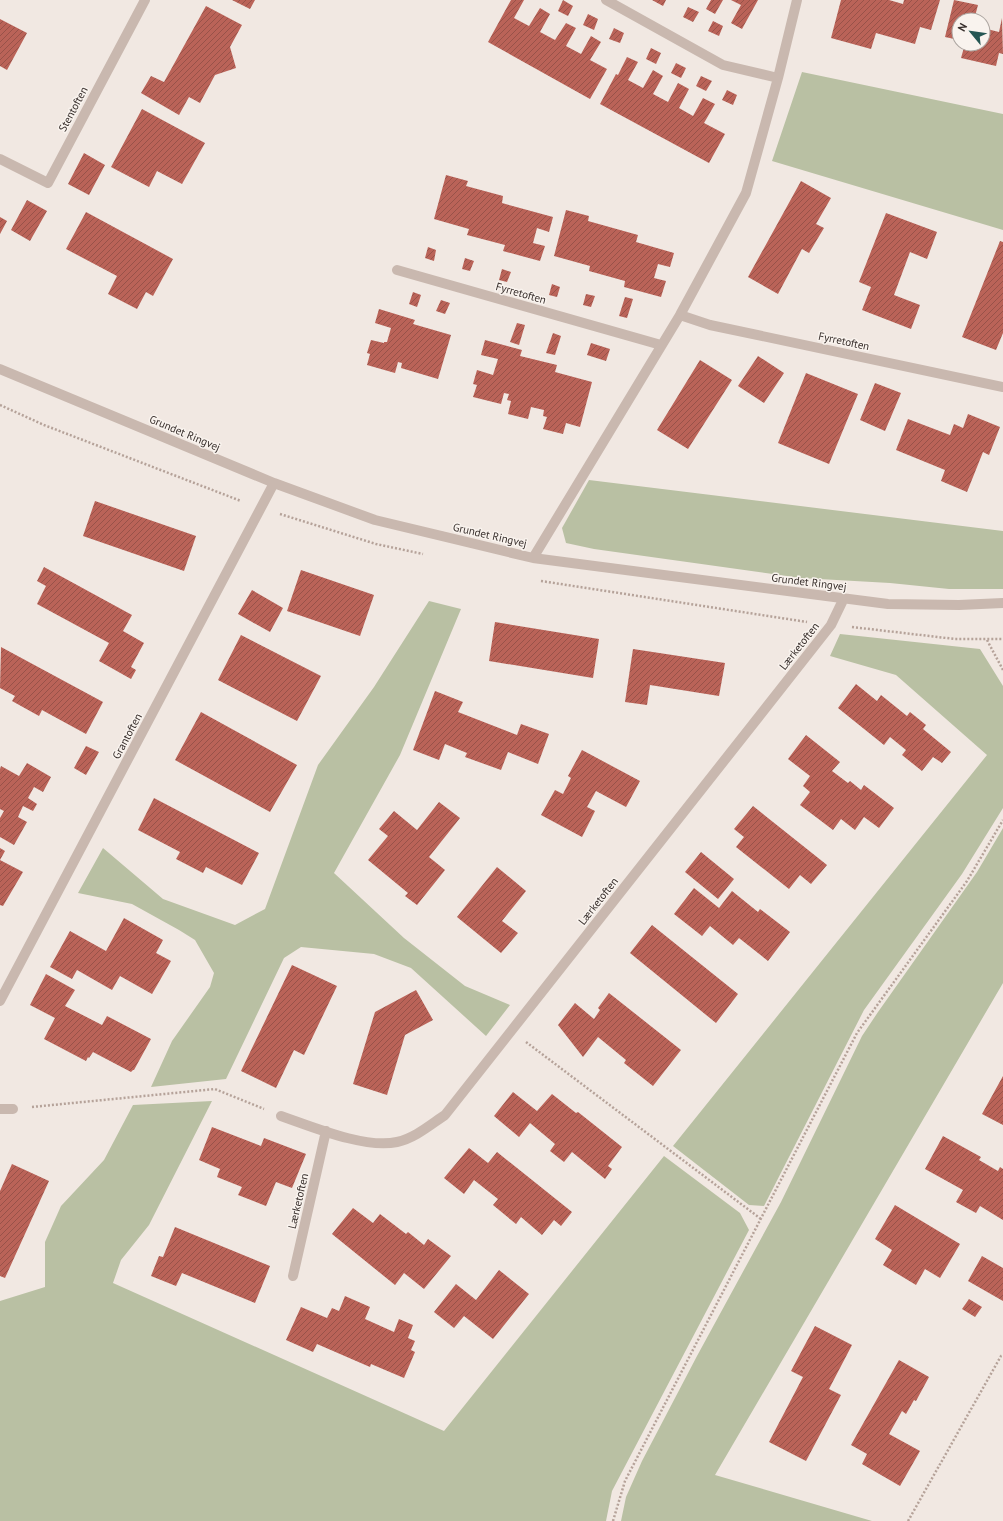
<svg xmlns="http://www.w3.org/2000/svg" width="1003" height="1521" font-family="'PT Sans',sans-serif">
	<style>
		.green { fill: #b9c0a3 }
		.building { fill: url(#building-hatch) }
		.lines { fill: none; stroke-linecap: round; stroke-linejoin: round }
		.path { stroke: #b5a299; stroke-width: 2.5; stroke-dasharray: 2 2; stroke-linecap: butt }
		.minor { stroke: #c9b8af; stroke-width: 10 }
		.labels { text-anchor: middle; stroke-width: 3; stroke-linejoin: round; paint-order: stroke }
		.street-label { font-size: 11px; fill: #382f2c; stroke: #f9f3ee }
	</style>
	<defs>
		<pattern id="building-hatch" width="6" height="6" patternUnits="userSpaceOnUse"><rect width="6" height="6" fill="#ba6358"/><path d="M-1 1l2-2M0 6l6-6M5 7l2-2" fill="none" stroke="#985249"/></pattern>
	</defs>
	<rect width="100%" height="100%" fill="#f1e8e2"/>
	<path class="green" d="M802 72 1003 114V230L772 161Z
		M589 480 1003 531V589H949L890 583 801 578 594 549 566 543 562 528Z
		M429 601 461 609 400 755 334 873 404 938 465 986 510 1005 486 1036 411 968 374 954 301 947 284 958 226 1079 151 1087 172 1041 210 987 214 973 195 940 179 930 132 904 78 893 103 848 163 899 235 925 265 909 318 765 374 687Z
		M840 634 980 649 1003 686V808L962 874 864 1010 764 1206 749 1205 673 1146 987 755 896 675 830 656Z
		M1003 828V983L715 1475 872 1521H621L626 1497 642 1461 697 1356 781 1202 862 1036 878 1012 977 872Z
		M212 1101 149 1225 121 1260 113 1283 444 1431 664 1156 740 1213 749 1230 612 1491 606 1521H0V1301L45 1287V1242L61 1206 104 1160 133 1105Z"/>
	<path class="building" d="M232 0H255L250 9Z
		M511 0H524L514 18 529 26 540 8 550 14 540 32 555 40 566 23 576 28 566 46 581 54 591 36 601 42 590 60 607 69 590 99 488 42Z
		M563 0 573 6 568 16 558 11Z
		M652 0H666L663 6Z
		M711 0H723L715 14 706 9Z
		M731 0H758L742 29 731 23 741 5Z
		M841 0H889L903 4 904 0H940L931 30 920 27 915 44 876 33 871 49 831 38Z
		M954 0 978 5 974 20H959V40L945 37Z
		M206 6 242 25 230 47 236 68 215 75 200 103 189 97 179 115 141 93 151 76 164 82Z
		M688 7 699 12 693 22 683 17Z
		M588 14 598 19 594 30 583 25Z
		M1002 18 1003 54 999 53 996 66 961 58 965 44H983V28L999 32Z
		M0 19 27 33 7 70 0 66Z
		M713 21 723 26 719 36 708 31Z
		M614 28 624 33 620 43 609 39Z
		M651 48 661 53 656 64 646 59Z
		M627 57 638 62 628 80 643 88 653 70 663 76 653 94 668 102 678 83 689 89 679 108 693 116 703 98 715 104 704 123 725 134 709 163 600 104 616 74 618 75Z
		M676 63 686 68 681 78 671 73Z
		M701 76 712 81 706 91 696 86Z
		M727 90 737 95 733 105 722 100Z
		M142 109 205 143 182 184 157 171 149 187 111 167Z
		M84 153 105 165 89 195 68 184Z
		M446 175 468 181 466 186 503 196 502 203 553 217 549 232 537 228 533 243 545 246 540 261 503 251 505 245 467 235 469 229 434 219Z
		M801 181 831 198 816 224 824 228 809 253 802 249 778 294 748 277Z
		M27 200 47 211 30 241 11 230Z
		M566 210 589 216 588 221 638 235 636 242 674 253 670 267 658 264 654 278 666 281 661 297 624 287 625 281 589 271 590 266 554 256Z
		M86 212 173 259 153 296 146 292 137 309 108 294 117 276 66 249Z
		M886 213 937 232 927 259 910 252 894 295 920 305 911 329 862 310 871 287 859 282Z
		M0 217 7 221 0 234Z
		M1000 241 1003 242V333L996 350 962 337Z
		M428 247 436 250 434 261 425 258Z
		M465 258 474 261 470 271 462 269Z
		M502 269 511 272 507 282 499 280Z
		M552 284 560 287 557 297 549 295Z
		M413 292 421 295 417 307 409 304Z
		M586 294 595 296 591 307 583 305Z
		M625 297 633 299 627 318 619 316Z
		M441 300 450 303 445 314 436 311Z
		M379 309 415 320 413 324 451 335 438 379 401 368 402 363 398 362 395 373 367 365 370 354 367 353 371 340 384 343V342H387L391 328 375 323Z
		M517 323 525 325 519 345 510 342Z
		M553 333 561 336 555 355 546 353Z
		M485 340 522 350 520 356 557 365 555 372 592 382 580 427 566 423 563 434 543 429 547 417 543 416 544 410 531 407 528 419 508 414 511 401 507 400 509 394 504 393 501 404 473 397 477 385 473 384 477 370 493 375 498 359 481 355Z
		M591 343 610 349 606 361 587 355Z
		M758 356 784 373 764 403 738 386Z
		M700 360 732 380 688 449 657 430Z
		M806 373 858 394 829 464 778 443Z
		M875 383 901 393 885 431 860 420Z
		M968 414 1000 427 989 455 983 452 967 492 941 481 945 470 896 450 908 419 950 435 954 424 963 428Z
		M95 501 196 536 184 571 83 536Z
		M44 567 132 615 123 631 144 643 131 667 136 670 131 679 99 661 109 643 37 604 46 586 37 581Z
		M301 570 374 595 360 636 287 611Z
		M252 590 283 608 270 632 238 614Z
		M495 622 599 639 593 678 489 661Z
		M241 635 321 676 297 721 218 680Z
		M1 647 103 702 86 734 42 710 39 716 12 701 15 696 0 688Z
		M633 649 725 663 719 696 650 685 647 705 625 702Z
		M856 684 877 701 881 695 907 716 910 712 926 725 923 729 951 752 942 763 933 757 922 771 902 755 906 750 890 737 884 745 838 708Z
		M435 691 463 702 458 712 517 735 521 724 549 734 538 764 508 752 501 770 465 757 467 753 445 744 439 760 413 750Z
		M201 712 297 765 270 812 175 760Z
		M806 735 840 762 832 771 848 783 850 781 861 790 864 785 894 808 879 828 864 817 855 830 841 819 833 830 800 805 810 792 803 786 810 776 788 759Z
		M86 746 99 752 86 775 74 768Z
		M582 750 640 781 626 807 596 791 587 807 595 811 582 837 541 815 555 790 563 794 571 778 568 776Z
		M27 763 51 777 43 792 34 787 28 798 37 804 33 811 23 806 18 817 27 822 14 845 0 837V818L4 811 0 809V769L1 766 19 776Z
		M154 798 259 853 242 885 206 867 203 873 176 859 180 852 138 830Z
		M439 802 460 818 429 857 445 870 417 905 405 896 408 893 368 860 388 836 379 829 394 811 417 830Z
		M753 806 827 865 811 884 800 875 789 889 736 847 744 837 734 829Z
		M0 848 5 851 0 860 23 872 3 906 0 905Z
		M701 852 734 879 718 899 685 872Z
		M497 867 526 891 502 921 518 933 501 953 457 917Z
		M694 888 719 908 732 891 758 912 760 909 790 932 768 961 739 938 733 945 710 926 702 936 674 914Z
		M124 918 163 940 156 953 171 961 152 994 120 976 112 990 77 970 72 979 50 967 70 931 106 951Z
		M652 925 738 994 716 1023 630 953Z
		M292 965 337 986 304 1055 294 1050 276 1088 241 1071Z
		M46 974 75 990 65 1006 102 1025 107 1016 151 1039 134 1070H133L131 1072 93 1052 89 1058 88 1057 86 1061 44 1039 55 1018 30 1005Z
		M416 990 433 1020 405 1035 387 1095 353 1084 375 1012Z
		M609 993 681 1050 653 1086 624 1063 626 1060 598 1037 583 1057 558 1025 575 1003 594 1019 600 1010 598 1008Z
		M1003 1076V1125L982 1114Z
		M513 1092 537 1111 552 1094 576 1113 578 1112 622 1147 608 1166 612 1169 605 1179 572 1152 564 1162 550 1151 555 1144 530 1123 519 1137 494 1116Z
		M212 1127 261 1146 264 1138 306 1154 292 1188 276 1182 266 1206 238 1195 242 1187 217 1177 220 1169 199 1160Z
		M943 1136 981 1157 979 1160 998 1171 1000 1167 1003 1169V1220L980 1206 976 1213 956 1202 963 1190 925 1169Z
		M469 1148 488 1163 497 1152 572 1212 561 1226 554 1220 542 1235 521 1217 516 1224 493 1205 498 1199 474 1180 464 1194 444 1178Z
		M12 1164 49 1181 5 1278 0 1276V1191Z
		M895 1205 960 1244 940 1278 925 1269 916 1285 883 1265 892 1250 875 1239Z
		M353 1208 373 1223 380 1214 406 1234 408 1232 424 1245 428 1239 451 1256 424 1289 404 1273 395 1285 332 1234Z
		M175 1227 270 1266 255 1303 182 1273 176 1286 151 1276 159 1256 163 1257Z
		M982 1256 1003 1268V1301L968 1281Z
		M499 1270 529 1294 493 1339 464 1316 454 1328 434 1312 456 1284 476 1300Z
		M345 1296 370 1307 365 1319 394 1332 399 1319 413 1325 408 1338 415 1341 411 1350 415 1352 404 1378 371 1364 370 1367 317 1344 313 1352 286 1340 301 1307 327 1318 332 1308 339 1311Z
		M969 1299 982 1307 975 1317 962 1309Z
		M815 1326 852 1345 829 1389 841 1395 806 1461 769 1442 803 1377 791 1371Z
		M899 1360 929 1377 916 1401 914 1400 906 1414 902 1411 889 1434 920 1451 900 1486 862 1464 867 1454 851 1445Z"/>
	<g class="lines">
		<path class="path" d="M0 405 44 425 241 501
			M280 514 376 544 423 554
			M541 581 807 622
			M852 627 955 639H1003
			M987 640 1003 670
			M526 1042 761 1219
			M32 1107 215 1089 264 1109
			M613 1521 625 1481 857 1033 967 881 1003 820
			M908 1521 1001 1356 1003 1355"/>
		<path class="minor" d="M606 0 723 65 778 78
			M0 159 48 183 145 0
			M397 270 661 345
			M680 315 710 325 1003 387
			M0 369 274 483 375 520 533 558 888 604 959 605 1003 603
			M533 558 680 315 746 193 778 78 797 0
			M0 1001 274 483
			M0 1109H13
			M281 1116C313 1127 365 1149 397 1142 415 1138 430 1125 445 1115L831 625 844 598
			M293 1276 326 1131"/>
	</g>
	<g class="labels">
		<g class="street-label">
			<text transform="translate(73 109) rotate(-62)" y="4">Stentoften</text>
			<text transform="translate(521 293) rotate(16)" y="4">Fyrretoften</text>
			<text transform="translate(844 341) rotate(12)" y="4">Fyrretoften</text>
			<text transform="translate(185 433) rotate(23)" y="4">Grundet Ringvej</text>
			<text transform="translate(490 535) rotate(13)" y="4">Grundet Ringvej</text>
			<text transform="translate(809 582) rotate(7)" y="4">Grundet Ringvej</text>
			<text transform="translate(799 646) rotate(-52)" y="4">Lærketoften</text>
			<text transform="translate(127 736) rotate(-62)" y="4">Grantoften</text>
			<text transform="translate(598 901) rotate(-52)" y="4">Lærketoften</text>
			<text transform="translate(298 1201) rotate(-77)" y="4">Lærketoften</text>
		</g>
	</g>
	<g transform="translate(971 32) rotate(299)"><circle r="19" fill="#f9f3ee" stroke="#aca5a0"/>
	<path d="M0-3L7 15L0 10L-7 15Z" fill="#255653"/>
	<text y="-6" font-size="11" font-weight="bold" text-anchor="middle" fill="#382f2c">N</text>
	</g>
</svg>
